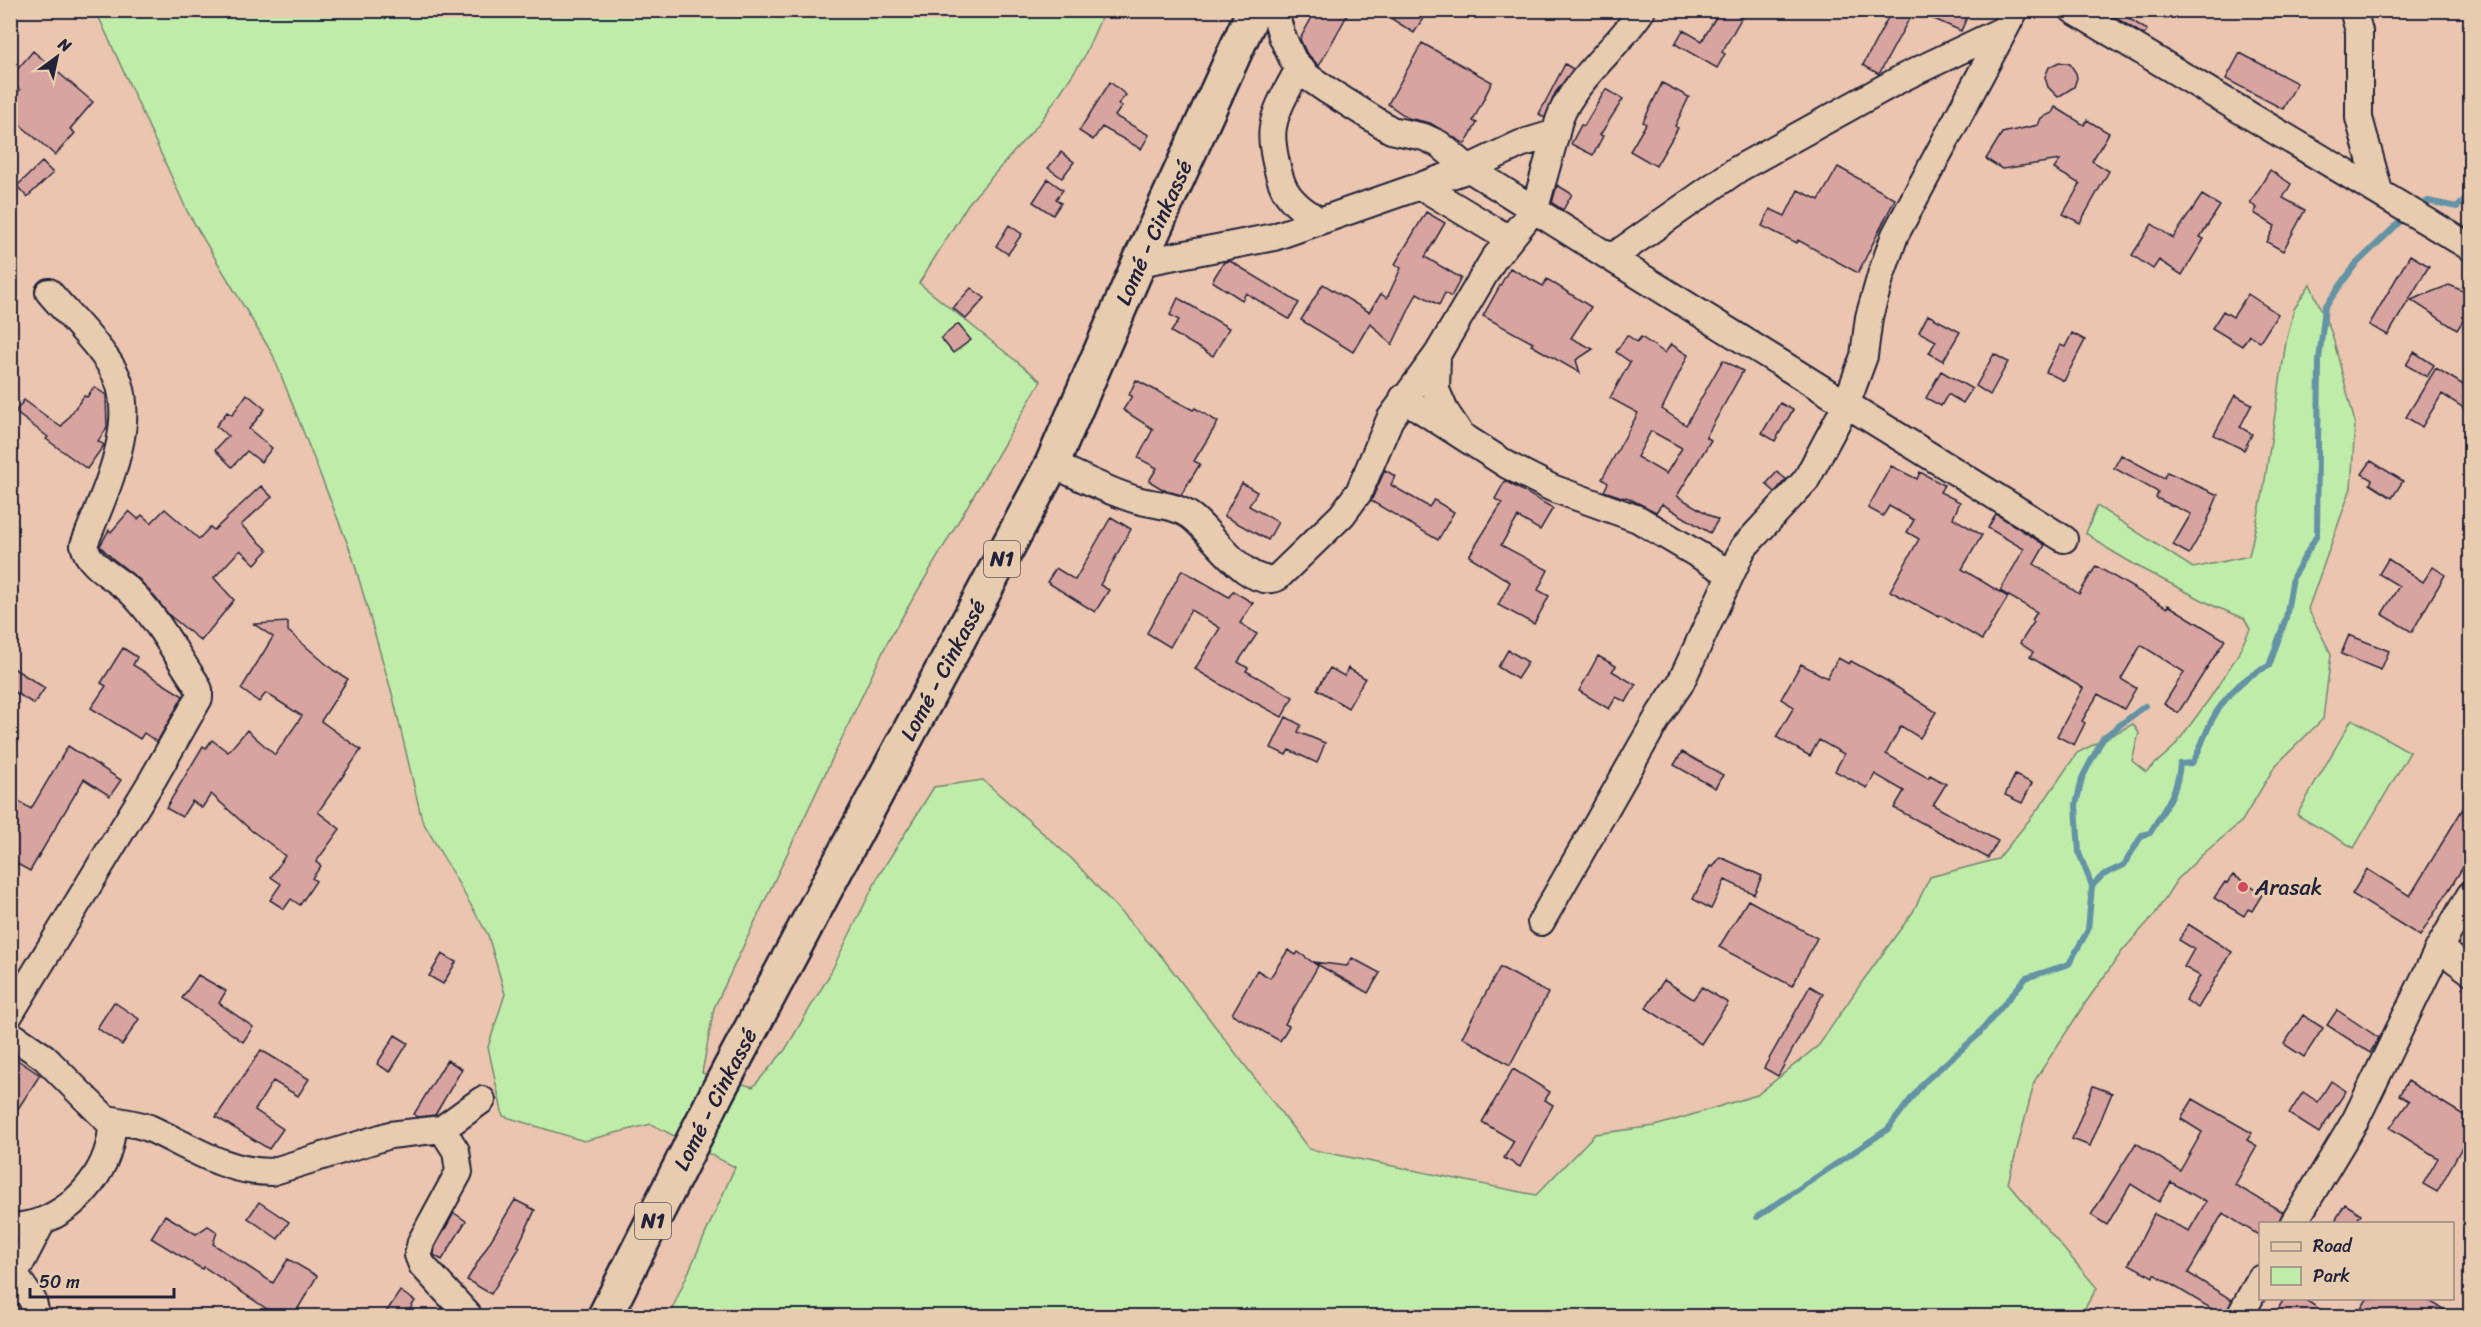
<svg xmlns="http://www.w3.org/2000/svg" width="2481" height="1327" font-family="Sriracha,sans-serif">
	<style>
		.green { fill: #c0ecaa; stroke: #718772; stroke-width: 1.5 }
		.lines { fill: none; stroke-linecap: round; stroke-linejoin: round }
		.stream { stroke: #6393a4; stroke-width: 6 }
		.building { fill: #d8a4a0; stroke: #22223b; stroke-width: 1.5; fill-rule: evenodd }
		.minor-casing { stroke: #22223b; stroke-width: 30 }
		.highway-casing { stroke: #22223b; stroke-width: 38 }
		.minor { stroke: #e8ccaf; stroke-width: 26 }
		.highway { stroke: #e8ccaf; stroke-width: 33 }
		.poi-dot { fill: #d1495b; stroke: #e8ccaf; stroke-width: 2 }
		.labels { text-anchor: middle; stroke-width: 6; stroke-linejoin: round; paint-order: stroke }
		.shield { fill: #e8ccaf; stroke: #5d555e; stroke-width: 1.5 }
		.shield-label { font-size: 21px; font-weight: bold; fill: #22223b }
		.street-label { font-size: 22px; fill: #22223b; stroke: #e8ccaf }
		.poi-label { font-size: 22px; fill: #22223b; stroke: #e8ccaf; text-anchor: start }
	</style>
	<rect width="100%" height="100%" fill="#ebc5af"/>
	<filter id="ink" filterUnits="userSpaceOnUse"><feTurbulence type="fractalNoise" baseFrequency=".0167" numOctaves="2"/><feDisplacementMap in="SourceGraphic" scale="12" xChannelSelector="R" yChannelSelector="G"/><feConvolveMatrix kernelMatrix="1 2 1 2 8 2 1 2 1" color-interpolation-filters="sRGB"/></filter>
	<g filter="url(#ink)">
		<path class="green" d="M96 11H1104L1083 59 1041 121 968 204 919 283 1041 381 888 641 714 1008 702 1073 753 1087 785 1050 829 976 879 875 934 787 983 780 1072 859 1162 957 1309 1149 1536 1195 1595 1134 1655 1126 1757 1095 1819 1045 1862 982 1913 912 1930 877 1998 859 2042 804 2077 753 2133 724 2139 733 2132 761 2146 772 2174 747 2210 698 2236 658 2250 629 2244 618 2214 606 2144 570 2110 550 2086 533 2097 506 2193 568 2249 556 2263 493 2286 342 2294 309 2310 284 2332 334 2355 423 2351 488 2308 609 2331 654 2323 719 2275 766 2242 821 2203 854 2176 881 2155 914 2123 950 2086 1002 2035 1080 2008 1183 2097 1288 2080 1316H669L735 1167 651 1124 584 1141 503 1116 488 1047 505 994 488 935 422 820 393 697 352 555 273 355 188 213Z
			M2352 719 2410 752 2354 848 2297 815Z"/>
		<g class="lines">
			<path class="stream" d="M2418 208 2428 201 2457 207 2470 196
				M2092 886 2079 853 2076 805 2082 778 2103 738 2145 706
				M1757 1217 1888 1129 1923 1083 1977 1036 2026 978 2069 964 2088 930 2092 886 2103 875 2124 865 2142 835 2150 833C2165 807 2177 795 2180 764L2192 763C2199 753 2201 744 2206 733 2217 705 2240 677 2269 666L2286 618 2293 577 2317 535 2319 360 2325 307 2355 265 2407 215"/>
		</g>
		<path class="building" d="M1316 10H1350L1319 66 1306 52 1300 39Z
			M1378 10H1428L1414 33Z
			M1720 10H1746L1722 52 1725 54 1717 68 1675 44 1683 30 1702 41Z
			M1892 10H1914L1879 74 1863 65Z
			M1914 10H1952L1967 17 1961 31Z
			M2103 10H2116L2147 30 2144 35Z
			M1422 43 1492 82 1473 121 1477 123 1465 144 1430 123 1408 118 1388 104Z
			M33 51 93 102 70 129 75 133 55 155 10 116V101L20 90 10 82V78Z
			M2240 53 2297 83 2283 109 2226 79Z
			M2059 62 2070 64 2076 73 2077 78 2074 87 2058 97 2048 87 2045 77 2049 67Z
			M1565 64 1573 69 1555 93 1545 118 1539 114Z
			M1110 82 1126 95 1118 104 1122 106 1115 116 1149 135 1141 149 1102 127 1093 140 1079 131Z
			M1662 83 1689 97 1675 126 1678 128 1656 166 1630 151 1646 124 1643 122Z
			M1606 89 1623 99 1600 135 1603 136 1593 155 1571 144 1581 125 1584 126Z
			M2055 107 2084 125 2087 120 2109 133 2092 161 2109 171 2080 223 2063 214 2080 184 2054 169 2060 160 2002 169 1986 159 2002 133 2038 125 2041 118 2052 113Z
			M1061 152 1074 162 1062 178 1048 168Z
			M42 162 53 173 27 197 17 186Z
			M1838 167 1895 199 1858 273 1798 240 1797 243 1762 226 1770 209 1785 216 1798 190 1819 200Z
			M2270 170 2291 184 2283 198 2305 210 2283 251 2267 242 2275 226 2254 213 2257 208 2250 203Z
			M1048 179 1063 190 1056 199 1061 203 1053 215 1033 202Z
			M1557 185 1572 194 1563 210 1552 203Z
			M2202 195 2220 206 2200 237 2204 239 2182 275 2159 260 2153 269 2132 255 2152 224 2173 238Z
			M1426 212 1445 223 1425 257 1461 278 1451 297 1445 293 1439 305 1417 293 1392 345 1370 323 1353 352 1301 320 1323 284 1369 312 1381 294 1387 298 1401 268 1395 264Z
			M1009 225 1022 234 1008 254 996 246Z
			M2410 255 2429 266 2388 335 2369 325Z
			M1230 261 1299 303 1289 319 1246 293 1242 300 1212 281 1224 262Z
			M1510 268 1543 286 1547 279 1591 307 1571 338 1593 349 1576 360 1580 373 1531 345 1533 343 1483 316Z
			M2449 285 2470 294V310L2457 330 2411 300Z
			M971 288 985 298 966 319 953 308Z
			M2248 294 2278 314 2260 342 2249 335 2242 346 2212 328 2223 311 2233 317Z
			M1178 298 1229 328 1213 356 1171 332 1179 320 1170 315Z
			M1928 315 1960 332 1943 361 1929 353 1936 341 1919 332Z
			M958 324 971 340 953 353 941 338Z
			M2072 333 2085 340 2064 381 2046 372 2060 345 2065 347Z
			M1627 335 1637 342 1641 337 1665 353 1671 344 1688 355 1662 409 1686 425 1723 360 1743 371 1706 437 1711 440 1677 496 1718 520 1710 533 1662 504 1656 512 1626 497 1625 498 1604 491 1608 483 1602 479 1638 413 1610 398 1630 362 1616 352ZM1651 431 1682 448 1666 474 1637 457Z
			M2414 352 2434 365 2427 377 2406 365Z
			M1994 354 2008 362 1990 395 1976 386Z
			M2436 368 2470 389V412L2442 394 2422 427 2406 417Z
			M1941 371 1972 389 1963 403 1948 394 1941 406 1926 398Z
			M1136 380 1193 410 1195 408 1218 422 1194 461 1200 464 1181 495 1164 490 1149 481 1157 468 1138 458 1153 429 1123 410 1132 396 1129 395Z
			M94 387 106 395 107 428 98 441 104 445 87 469 46 439 48 437 15 412 24 400 61 427 84 396 87 397Z
			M247 394 265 409 249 429 272 448 261 462 247 451 232 467 215 450 228 436 216 426 227 412 232 415Z
			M2235 395 2252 404 2240 427 2252 434 2244 450 2214 435Z
			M1780 403 1793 410 1775 441 1762 433Z
			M2121 455 2164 478 2167 472 2218 495 2206 524 2189 554 2173 545 2191 514 2156 498 2158 492 2114 468Z
			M2371 461 2403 481 2392 498 2370 484 2372 480 2362 474Z
			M1891 466 1917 479 1920 472 1944 485 1940 492 1960 502 1953 518 1982 535 1962 569 2008 597 1982 640 1940 615 1939 617 1890 591 1919 539 1907 532 1914 520 1889 506 1883 516 1868 508Z
			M1385 470 1395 476 1391 485 1429 507 1434 500 1454 512 1438 540 1371 501Z
			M1777 472 1786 479 1775 492 1766 484Z
			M1505 481 1553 508 1540 530 1518 517 1501 545 1548 570 1538 590 1549 596 1534 624 1498 605 1510 582 1469 556 1502 503 1495 499Z
			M1242 483 1257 492 1249 506 1278 522 1268 540 1224 516Z
			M261 486 272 497 241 525 268 550 255 564 240 550 214 578 234 600 201 641 169 615 140 580 112 558 100 546 109 530 111 532 129 511 138 519 142 515 151 523 165 509 199 539 210 527 214 530Z
			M1996 514 2045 545 2034 564 2079 594 2096 566 2167 608 2168 605 2225 640 2178 713 2164 704 2184 672 2141 645 2121 679 2136 688 2124 709 2098 694 2082 721 2085 723 2074 745 2057 736 2083 688 2030 657 2033 652 2020 643 2034 622 2032 620 2037 612 2000 591 2024 549 1988 528Z
			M1111 517 1131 529 1100 585 1109 590 1095 612 1047 582 1056 568 1075 580Z
			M2388 559 2423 582 2433 567 2445 575 2412 632 2382 614 2399 586 2379 574Z
			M1182 570 1229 597 1233 591 1253 603 1240 623 1257 634 1238 662 1248 668 1246 671 1293 697 1282 717 1234 691 1233 692 1195 669 1220 628 1191 610 1170 647 1147 633Z
			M288 622V631L333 670 348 679 321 721 361 750 318 812 340 829 316 862 321 866 312 878 316 881 300 905 291 899 284 909 270 900 281 884 271 877 285 856 269 843 252 831 211 794 202 808 192 801 182 817 166 808 203 746 206 748 212 740 228 752 247 730 275 755 302 716 266 693 259 702 241 689 273 637 254 624Z
			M2349 635 2389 651 2381 670 2341 654Z
			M123 648 137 657 133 665 183 696 157 742 144 733 140 739 91 708 106 686 101 683Z
			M1508 650 1528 662 1517 679 1498 667Z
			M1598 656 1616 666 1612 671 1636 685 1626 702 1616 697 1609 709 1579 691Z
			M1838 658 1849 664 1851 661 1887 681 1936 712 1920 738 1901 726 1886 754 1928 778 1930 775 1946 784 1933 805 1998 841 1988 858 1894 808 1904 791 1875 774 1867 788 1835 771 1844 754 1819 740 1810 756 1776 737 1794 707 1781 699 1801 664 1827 678Z
			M10 666 45 688 34 704 10 689Z
			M1330 668 1344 676 1348 668 1365 678 1348 708 1317 689Z
			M1286 717 1301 725 1298 732 1325 743 1317 763 1289 750 1286 755 1271 748Z
			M68 746 121 780 110 796 84 779 30 871 10 860V796L31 809Z
			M1682 752 1723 775 1715 788 1674 765Z
			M2015 775 2032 783 2022 803 2005 795Z
			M2470 797V856L2420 936 2352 894 2367 869 2410 896Z
			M1720 857 1762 876 1754 894 1725 880 1711 909 1693 899 1710 866 1713 867Z
			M2233 875 2263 893 2252 911 2248 909 2244 916 2214 898 2225 882 2227 883Z
			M1748 900 1817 938 1792 986 1719 947Z
			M2188 924 2232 952 2198 1008 2186 1000 2200 976 2184 967 2194 949 2179 940Z
			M1288 950 1296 955 1298 952 1318 966 1285 1024 1289 1026 1280 1041 1232 1014 1257 970 1270 978Z
			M442 954 456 962 443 984 429 976Z
			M1352 958 1380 973 1368 993 1313 962 1347 966Z
			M1500 967 1548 993 1510 1065 1462 1037Z
			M198 975 226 991 219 1003 253 1027 243 1042 182 998Z
			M1664 980 1693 999 1702 987 1728 1003 1701 1044 1646 1008Z
			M1810 986 1823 994 1778 1076 1764 1068Z
			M114 1002 139 1019 122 1045 97 1028Z
			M2337 1010 2379 1038 2370 1053 2327 1025Z
			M2303 1015 2323 1028 2304 1057 2284 1044Z
			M395 1035 408 1043 390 1072 377 1064Z
			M261 1050 309 1079 298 1096 273 1081 255 1110 283 1129 269 1149 216 1117Z
			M10 1055 40 1075 10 1121Z
			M447 1060 462 1069 435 1115 418 1117 414 1114Z
			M1513 1069 1550 1092 1545 1100 1553 1105 1520 1167 1504 1158 1514 1141 1482 1122Z
			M2331 1081 2346 1091 2319 1133 2289 1114 2303 1092 2318 1102Z
			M2408 1081 2470 1119V1133L2437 1192 2423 1184 2438 1158 2390 1128 2409 1101 2399 1095Z
			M2093 1086 2112 1093 2090 1146 2072 1139Z
			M2193 1099 2252 1133 2247 1140 2257 1146 2235 1185 2283 1212 2278 1224H2260V1236L2223 1213 2188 1273 2232 1300 2225 1317 2154 1274 2153 1277 2129 1264 2154 1214 2189 1231 2206 1202 2171 1182 2159 1202 2131 1184 2107 1225 2091 1215 2136 1143 2180 1171 2202 1132 2181 1119Z
			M515 1200 535 1210 518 1246 520 1247 491 1294 467 1280Z
			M259 1202 289 1222 278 1239 248 1218Z
			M2345 1204 2361 1214 2355 1224H2333Z
			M454 1213 466 1221 442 1260 434 1255 435 1247Z
			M165 1215 196 1234 208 1226 217 1232 213 1244 273 1283 288 1259 317 1276 293 1317H279L204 1267 202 1269 151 1238Z
			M400 1291 415 1301 405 1317H383Z
			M2284 1299H2304L2332 1317H2273Z
			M2367 1299H2426L2457 1317H2356Z"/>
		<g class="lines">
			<g class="minor-casing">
				<path id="minor" d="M1274 10 1282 36 1293 60 1308 77 1327 90 1391 130 1424 137 1439 144 1468 168 1611 258 2064 539
					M2073 10 2470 247
					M2353 10 2359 31V118L2379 191
					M1299 68C1290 86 1276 107 1273 127 1270 142 1278 177 1285 190 1293 204 1307 213 1319 221
					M1421 186 1509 239
					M1611 258 1738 169 1904 77 2005 29
					M1139 263 1274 237 1463 171 1520 144 1556 133C1562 88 1618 49 1642 10
					M1437 355 1436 390 1445 411 1459 432
					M1403 398 1509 466 1552 488 1638 519 1729 573
					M1052 464C1079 476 1108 492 1137 500 1156 505 1177 505 1193 518 1214 535 1249 591 1278 577L1342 515 1359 492 1390 419 1437 355 1493 260 1535 208 1556 133
					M1541 922 1661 712 1680 684 1743 548 1806 480 1846 405 1864 356 1869 317 1881 275 1895 235 2015 10
					M2439 948 2470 971
					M10 1014 153 779 199 698V690L195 682C174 651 156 616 129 590 114 577 88 565 84 545 103 495 144 416 111 366 96 341 68 315 49 292
					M10 1034 44 1057 112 1125C111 1167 81 1205 42 1221 33 1225 21 1226 10 1228
					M108 1119C121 1122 136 1123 149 1128 189 1146 225 1172 271 1172L390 1135 442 1129 482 1100
					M442 1129 456 1151 459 1172 421 1242 418 1255 422 1265 468 1315
					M2293 1224 2355 1121 2439 948 2470 895
					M10 1268 33 1301 36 1316
					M15 1274 42 1222
					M2240 1316 2260 1279"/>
			</g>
			<g class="highway-casing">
				<g id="highway">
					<path id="s1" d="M605 1316 718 1091 1052 464 1139 263 1254 10"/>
				</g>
			</g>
			<use href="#minor" class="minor"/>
			<use href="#highway" class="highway"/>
		</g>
	</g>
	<circle class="poi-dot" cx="2243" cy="887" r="6"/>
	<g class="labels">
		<g class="shield">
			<rect x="984" y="541" width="36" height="36" rx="4.5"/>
			<rect x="635" y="1203" width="36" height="36" rx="4.5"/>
		</g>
		<g class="shield-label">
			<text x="1002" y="566">N1</text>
			<text x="653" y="1228">N1</text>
		</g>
		<g class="street-label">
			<text dy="8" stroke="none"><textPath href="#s1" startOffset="1215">Lomé - Cinkassé</textPath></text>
			<text dy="8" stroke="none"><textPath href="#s1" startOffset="729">Lomé - Cinkassé</textPath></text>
			<text dy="8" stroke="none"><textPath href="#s1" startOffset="243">Lomé - Cinkassé</textPath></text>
		</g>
		<g class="poi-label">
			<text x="2255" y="895">Arasak</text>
		</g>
	</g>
	<rect width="2481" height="1327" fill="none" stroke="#e8ccaf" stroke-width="36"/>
	<rect x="18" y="18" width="2445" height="1291" fill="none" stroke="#22223b" stroke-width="2" filter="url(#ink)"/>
	<rect x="2259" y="1222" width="195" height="78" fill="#e8ccaf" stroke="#998881" stroke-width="1.5"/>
	<rect x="2271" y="1242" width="30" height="9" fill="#e8ccaf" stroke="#998881" stroke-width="1.5"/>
	<text x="2313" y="1252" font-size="18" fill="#22223b">Road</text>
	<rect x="2271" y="1267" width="30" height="18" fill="#c0ecaa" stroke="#998881" stroke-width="1.5"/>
	<text x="2313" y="1282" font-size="18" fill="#22223b">Park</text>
	<g transform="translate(57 57) rotate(33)" stroke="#e8ccaf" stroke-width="4.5" paint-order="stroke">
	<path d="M0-4.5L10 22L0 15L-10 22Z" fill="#22223b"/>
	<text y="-9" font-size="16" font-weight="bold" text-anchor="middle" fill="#22223b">N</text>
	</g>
	<path d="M30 1288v9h144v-9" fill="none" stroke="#22223b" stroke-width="3"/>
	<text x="39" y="1288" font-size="18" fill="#22223b" stroke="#e8ccaf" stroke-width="4.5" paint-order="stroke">50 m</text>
</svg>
